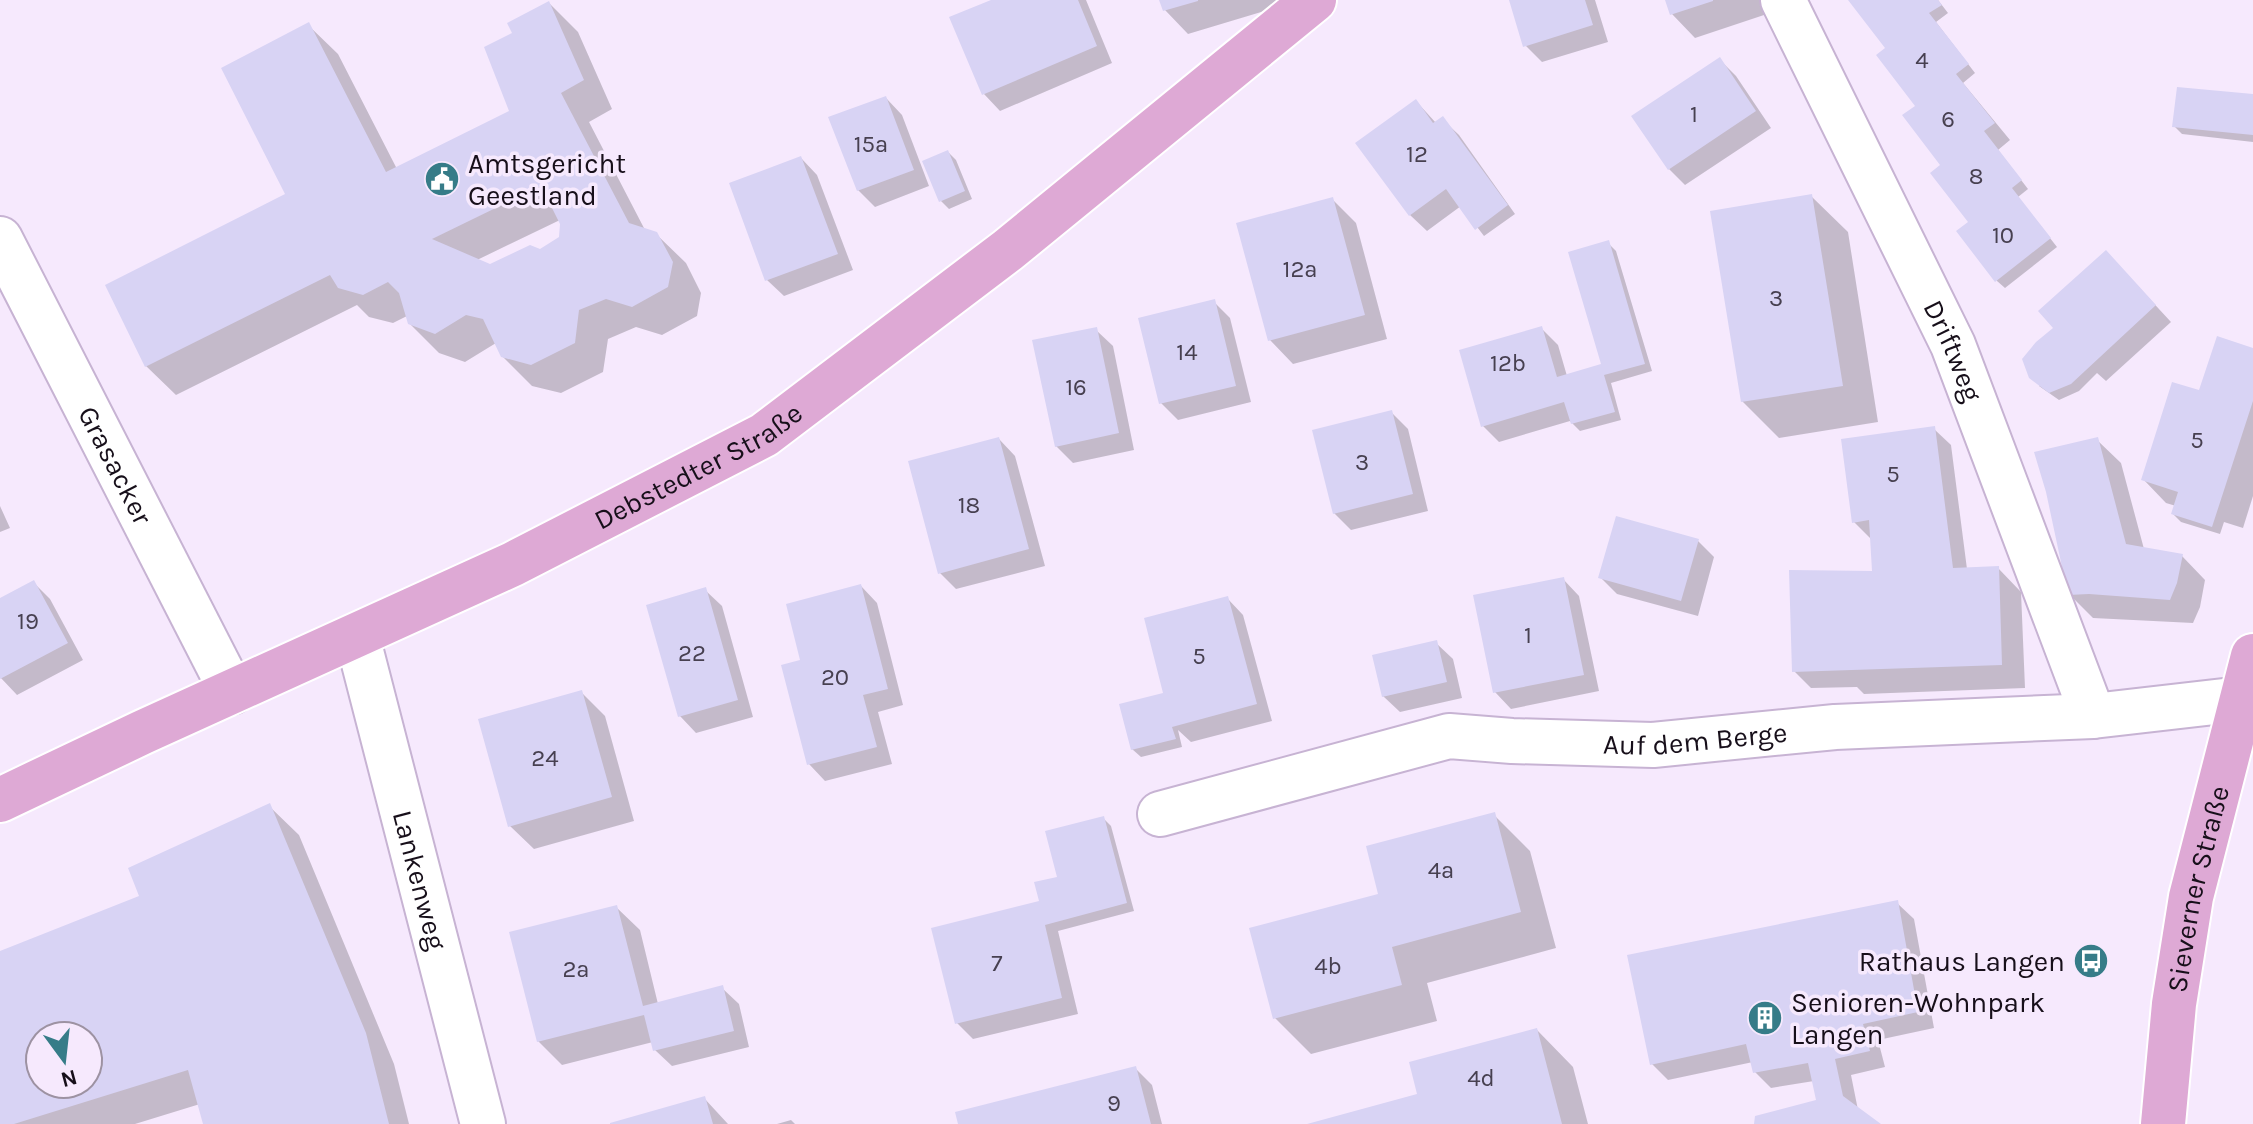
<svg xmlns="http://www.w3.org/2000/svg" width="2253" height="1124" font-family="Karla,sans-serif">
	<style>
		.shadow { fill: #0003; fill-rule: evenodd }
		.building { fill: #d8d3f4; fill-rule: evenodd }
		.lines { fill: none; stroke-linecap: round; stroke-linejoin: round }
		.minor-casing { stroke: #c7b3d3; stroke-width: 48 }
		.major-casing { stroke: #fff; stroke-width: 48 }
		.minor { stroke: #fff; stroke-width: 44 }
		.major { stroke: #dea9d5; stroke-width: 44 }
		.labels { text-anchor: middle; stroke-width: 7; stroke-linejoin: round; paint-order: stroke }
		.number-label { font-size: 24px; fill: #474050 }
		.poi-label { font-size: 28px; fill: #170f1a; stroke: #f6e9fd; text-anchor: start }
		.street-label { font-size: 28px; fill: #170f1a; stroke: #f6e9fd }
	</style>
	<rect width="100%" height="100%" fill="#f6e9fd"/>
	<path class="shadow" d="M996 0H1086L1112 63 1000 111 984 94Z
		M1161 0H1282L1284 5 1188 34 1165 10Z
		M1511 0H1595L1608 42 1542 62 1525 45Z
		M1667 0H1766L1770 13 1695 38 1672 14Z
		M1850 0H1938L1948 13 1936 22 1975 73 1963 83 2010 140 1998 150 2028 189 2018 197 2057 247 2005 288 1997 281 1918 106 1888 48Z
		M549 3 578 32 612 109 589 122 645 230 656 234 686 263 701 293 697 316 662 335 636 327 608 339 603 372 561 393 532 386 502 356 496 343 465 362 439 353 409 323 407 316 393 323 369 317 357 305 176 395 146 366 288 194 308 25 338 54 397 169 511 112 514 34ZM560 220 561 239 540 251 490 266 477 260Z
		M1720 60 1736 76 1771 128 1685 185 1669 169Z
		M2253 96V142L2182 134 2174 126Z
		M886 98 902 115 929 186 875 207 858 190Z
		M1416 101 1436 123 1442 119 1459 135 1515 214 1484 236 1461 206 1427 231 1410 215Z
		M948 152 956 160 972 199 949 209 941 201Z
		M801 158 817 175 853 270 784 296 767 280Z
		M1811 196 1848 232 1878 422 1779 438 1742 401Z
		M1333 200 1356 223 1387 339 1293 364 1270 340Z
		M1608 243 1616 251 1652 371 1611 383 1621 420 1580 431 1570 421 1499 442 1483 426 1541 328 1558 345 1567 376 1603 365Z
		M2122 269 2171 322 2106 381 2097 373 2079 391 2059 400 2039 386Z
		M1214 302 1230 318 1251 402 1178 420 1161 403Z
		M1096 330 1113 346 1134 450 1073 463 1056 446Z
		M2253 350V496L2243 528 2224 522 2220 534 2181 522 2173 514 2176 506 2166 503 2143 479 2200 393Z
		M1392 413 1408 429 1428 511 1351 530 1334 513Z
		M1934 429 1951 445 1967 569 1998 568 2021 592 2025 688 1864 694 1857 687 1811 688 1794 671 1874 573 1872 540 1854 522Z
		M999 439 1015 456 1045 566 956 589 940 573Z
		M2097 440 2121 463 2144 549 2182 556 2205 580 2200 607 2193 623 2093 618 2069 594Z
		M0 506 10 528 0 532Z
		M1698 541 1714 557 1698 616 1617 594 1601 578Z
		M1563 579 1579 596 1599 691 1511 709 1495 692Z
		M34 583 50 599 83 660 17 695 0 677V601Z
		M861 586 877 603 903 705 878 712 892 764 825 781 809 764 803 662Z
		M705 590 722 606 753 717 696 733 680 716Z
		M1227 598 1243 615 1272 721 1191 742 1178 730 1182 747 1141 757 1132 749Z
		M1436 643 1453 659 1462 698 1400 712 1383 696Z
		M581 692 605 716 634 821 534 849 510 826Z
		M269 806 299 835 394 1064 409 1124H205L200 1104 135 1124H0V953L142 897ZM40 1036H88V1084H40Z
		M1494 815 1530 851 1556 948 1427 983 1437 1021 1311 1054 1274 1017 1381 895Z
		M1103 818 1111 826 1134 911 1058 931 1078 1014 973 1039 957 1023Z
		M1897 903 1914 919 1934 1028 1878 1040 1885 1067 1851 1075 1858 1110 1877 1124H1756L1818 1102 1814 1081 1771 1088 1755 1072 1753 1062 1668 1080 1652 1064Z
		M616 907 640 930 658 1004 722 988 739 1004 749 1047 672 1066 655 1050 653 1042 562 1065 538 1041Z
		M1537 1030 1573 1067 1588 1124H1311L1419 1096Z
		M1136 1069 1152 1085 1162 1124H960Z
		M704 1098 728 1124H615Z
		M791 1120 795 1124H777Z"/>
	<path class="building" d="M991 0H1078L1097 46 982 95 949 17Z
		M1159 0H1198V1L1163 11Z
		M1509 0H1585L1593 25 1523 47Z
		M1665 0H1713V1L1670 15Z
		M1848 0H1938L1942 5 1929 13 1969 64 1956 74 1995 123 1984 131 2022 180 2012 188 2051 238 1995 282 1956 231 1968 222 1930 173 1940 165 1902 115 1915 106 1876 55 1885 48Z
		M549 1 584 80 561 93 629 223 657 232 673 262 668 287 632 307 606 299 579 310 575 343 531 365 501 357 483 319 466 315 435 334 408 324 399 293 388 282 363 295 338 288 330 275 145 367 105 285 285 194 221 68 309 22 386 172 509 111 484 47 512 33 507 23ZM541 186 560 224 559 237 540 249 530 245 490 264 432 239Z
		M1720 57 1756 111 1668 170 1631 116Z
		M2177 87 2253 94V135L2172 127Z
		M886 96 914 170 857 191 828 117Z
		M1416 99 1433 123 1443 116 1508 205 1475 230 1446 189 1409 216 1355 143Z
		M948 150 965 191 939 202 922 161Z
		M801 156 838 254 765 281 729 183Z
		M1812 194 1843 386 1741 402 1710 211Z
		M1333 197 1365 315 1268 341 1236 223Z
		M1609 240 1645 364 1604 375 1615 412 1571 424 1564 402 1481 427 1459 350 1542 326 1557 377 1601 364 1568 252Z
		M2106 250 2156 305 2071 384 2049 393 2029 378 2022 359 2036 342 2053 328 2038 311Z
		M1215 299 1236 386 1159 404 1138 318Z
		M1097 327 1119 433 1055 447 1032 340Z
		M2217 336 2253 348V401L2212 527 2171 514 2178 492 2141 480 2172 382 2199 390Z
		M1392 410 1413 494 1333 514 1312 430Z
		M1935 426 1953 568 1999 566 2002 665 1792 672 1789 570 1872 571 1869 520 1852 523 1841 439Z
		M999 437 1029 549 938 574 908 461Z
		M2098 437 2126 544 2183 554 2177 583 2170 600 2089 594 2068 595 2046 492 2034 452Z
		M1616 516 1699 539 1681 601 1598 578Z
		M1564 577 1584 675 1493 693 1473 595Z
		M34 580 68 643 0 679V598Z
		M861 584 888 689 863 695 877 747 807 765 781 665 800 660 786 604Z
		M706 587 738 700 678 717 646 605Z
		M1228 596 1257 704 1172 727 1176 739 1131 750 1119 704 1163 693 1144 618Z
		M1437 640 1447 682 1382 697 1372 655Z
		M582 690 612 797 508 827 478 719Z
		M270 803 366 1033 389 1124H203L188 1070 14 1124H0V951L139 896 128 868ZM40 1036H88V1084H40Z
		M1495 812 1521 912 1392 947 1402 985 1273 1019 1249 928 1378 894 1366 846Z
		M1104 816 1127 903 1045 925 1062 998 955 1024 931 928 1039 901 1034 882 1057 877 1045 831Z
		M1898 900 1918 1012 1863 1024 1870 1051 1835 1059 1843 1096 1881 1124H1754L1755 1116 1816 1100 1808 1063 1753 1073 1746 1044 1650 1065 1627 955Z
		M617 905 643 1006 723 985 734 1031 653 1051 644 1015 537 1042 509 932Z
		M1537 1028 1562 1124H1307L1417 1094 1409 1062Z
		M1136 1066 1151 1124H958L955 1112Z
		M705 1096 713 1124H610V1123Z"/>
	<g class="lines">
		<g class="minor-casing">
			<g id="minor">
				<path id="s1" d="M1783 0 1953 345 2093 716"/>
				<path id="s2" d="M0 239 232 692"/>
				<path id="s3" d="M357 636 483 1124"/>
				<path id="s4" d="M1160 814 1449 736 1512 741 1653 745 1835 727 2093 716 2241 699"/>
			</g>
		</g>
		<g class="major-casing">
			<g id="major">
				<path id="s5" d="M0 800 143 732 513 564 764 435 1008 250 1314 0"/>
				<path id="s6" d="M2163 1124 2174 1004 2191 897 2253 656"/>
			</g>
		</g>
		<use href="#minor" class="minor"/>
		<use href="#major" class="major"/>
	</g>
	<defs>
		<g id="civic-disc" transform="scale(1.8)"><circle r="9.5" fill="#367c88" stroke="#f6e9fd"/><path d="M-.6-6.5H3V-4.5H.6V-3L4-1V1h2V6H-6V1h2V-1L-.6-3ZM-1.2 2.5V6h2.4V2.5Z" fill="#fff"/></g>
		<g id="bus-disc" transform="scale(1.8)"><circle r="9.5" fill="#367c88" stroke="#f6e9fd"/><path d="M-5-6H5V4H4V6H2V4H-2V6H-4V4H-5ZM-3.5-4V0h7V-4ZM-3.5 1.2v1.5H-2V1.2ZM2 1.2v1.5H3.5V1.2Z" fill="#fff"/></g>
		<g id="building-disc" transform="scale(1.8)"><circle r="9.5" fill="#367c88" stroke="#f6e9fd"/><path d="M-4-6H4V6H1V3H-1V6H-4ZM-2.5-4.3h1.7v1.8h-1.7ZM.8-4.3h1.7v1.8H.8ZM-2.5-1h1.7V.8h-1.7ZM.8-1h1.7V.8H.8Z" fill="#fff"/></g>
	</defs>
	<g fill-rule="evenodd">
		<use href="#civic-disc" x="442" y="179"/>
		<use href="#bus-disc" x="2091" y="961"/>
		<use href="#building-disc" x="1765" y="1018"/>
	</g>
	<g class="labels">
		<g class="number-label">
			<text x="1922" y="68">4</text>
			<text x="1694" y="122">1</text>
			<text x="1948" y="127">6</text>
			<text x="871" y="152">15a</text>
			<text x="1417" y="162">12</text>
			<text x="1976" y="184">8</text>
			<text x="2003" y="243">10</text>
			<text x="1300" y="277">12a</text>
			<text x="1776" y="306">3</text>
			<text x="1187" y="360">14</text>
			<text x="1508" y="371">12b</text>
			<text x="1076" y="395">16</text>
			<text x="2197" y="448">5</text>
			<text x="1362" y="470">3</text>
			<text x="1893" y="482">5</text>
			<text x="969" y="513">18</text>
			<text x="28" y="629">19</text>
			<text x="1528" y="643">1</text>
			<text x="692" y="661">22</text>
			<text x="1199" y="664">5</text>
			<text x="835" y="685">20</text>
			<text x="545" y="766">24</text>
			<text x="1441" y="878">4a</text>
			<text x="997" y="971">7</text>
			<text x="1328" y="974">4b</text>
			<text x="576" y="977">2a</text>
			<text x="1481" y="1086">4d</text>
			<text x="1114" y="1111">9</text>
		</g>
		<g class="poi-label">
			<text x="468" y="173">Amtsgericht<tspan x="468" dy="32">Geestland</tspan></text>
			<text x="2065" y="971" text-anchor="end">Rathaus Langen</text>
			<text x="1791" y="1012">Senioren-Wohnpark<tspan x="1791" dy="32">Langen</tspan></text>
		</g>
		<g class="street-label">
			<text dy="10" stroke="none"><textPath href="#s1" startOffset="390">Driftweg</textPath></text>
			<text dy="10" stroke="none"><textPath href="#s5" startOffset="774">Debstedter Straße</textPath></text>
			<text dy="10" stroke="none"><textPath href="#s2" startOffset="254">Grasacker</textPath></text>
			<text dy="10" stroke="none"><textPath href="#s4" startOffset="546">Auf dem Berge</textPath></text>
			<text dy="10" stroke="none"><textPath href="#s3" startOffset="252">Lankenweg</textPath></text>
			<text dy="10" stroke="none"><textPath href="#s6" startOffset="238">Sieverner Straße</textPath></text>
		</g>
	</g>
	<g transform="translate(64 1060) rotate(165)"><circle r="38" fill="#f6e9fd" stroke="#9d92a2" stroke-width="2"/>
	<path d="M0-6L14 30L0 20L-14 30Z" fill="#367c88"/>
	<text y="-12" font-size="22" font-weight="bold" text-anchor="middle" fill="#170f1a">N</text>
	</g>
</svg>
